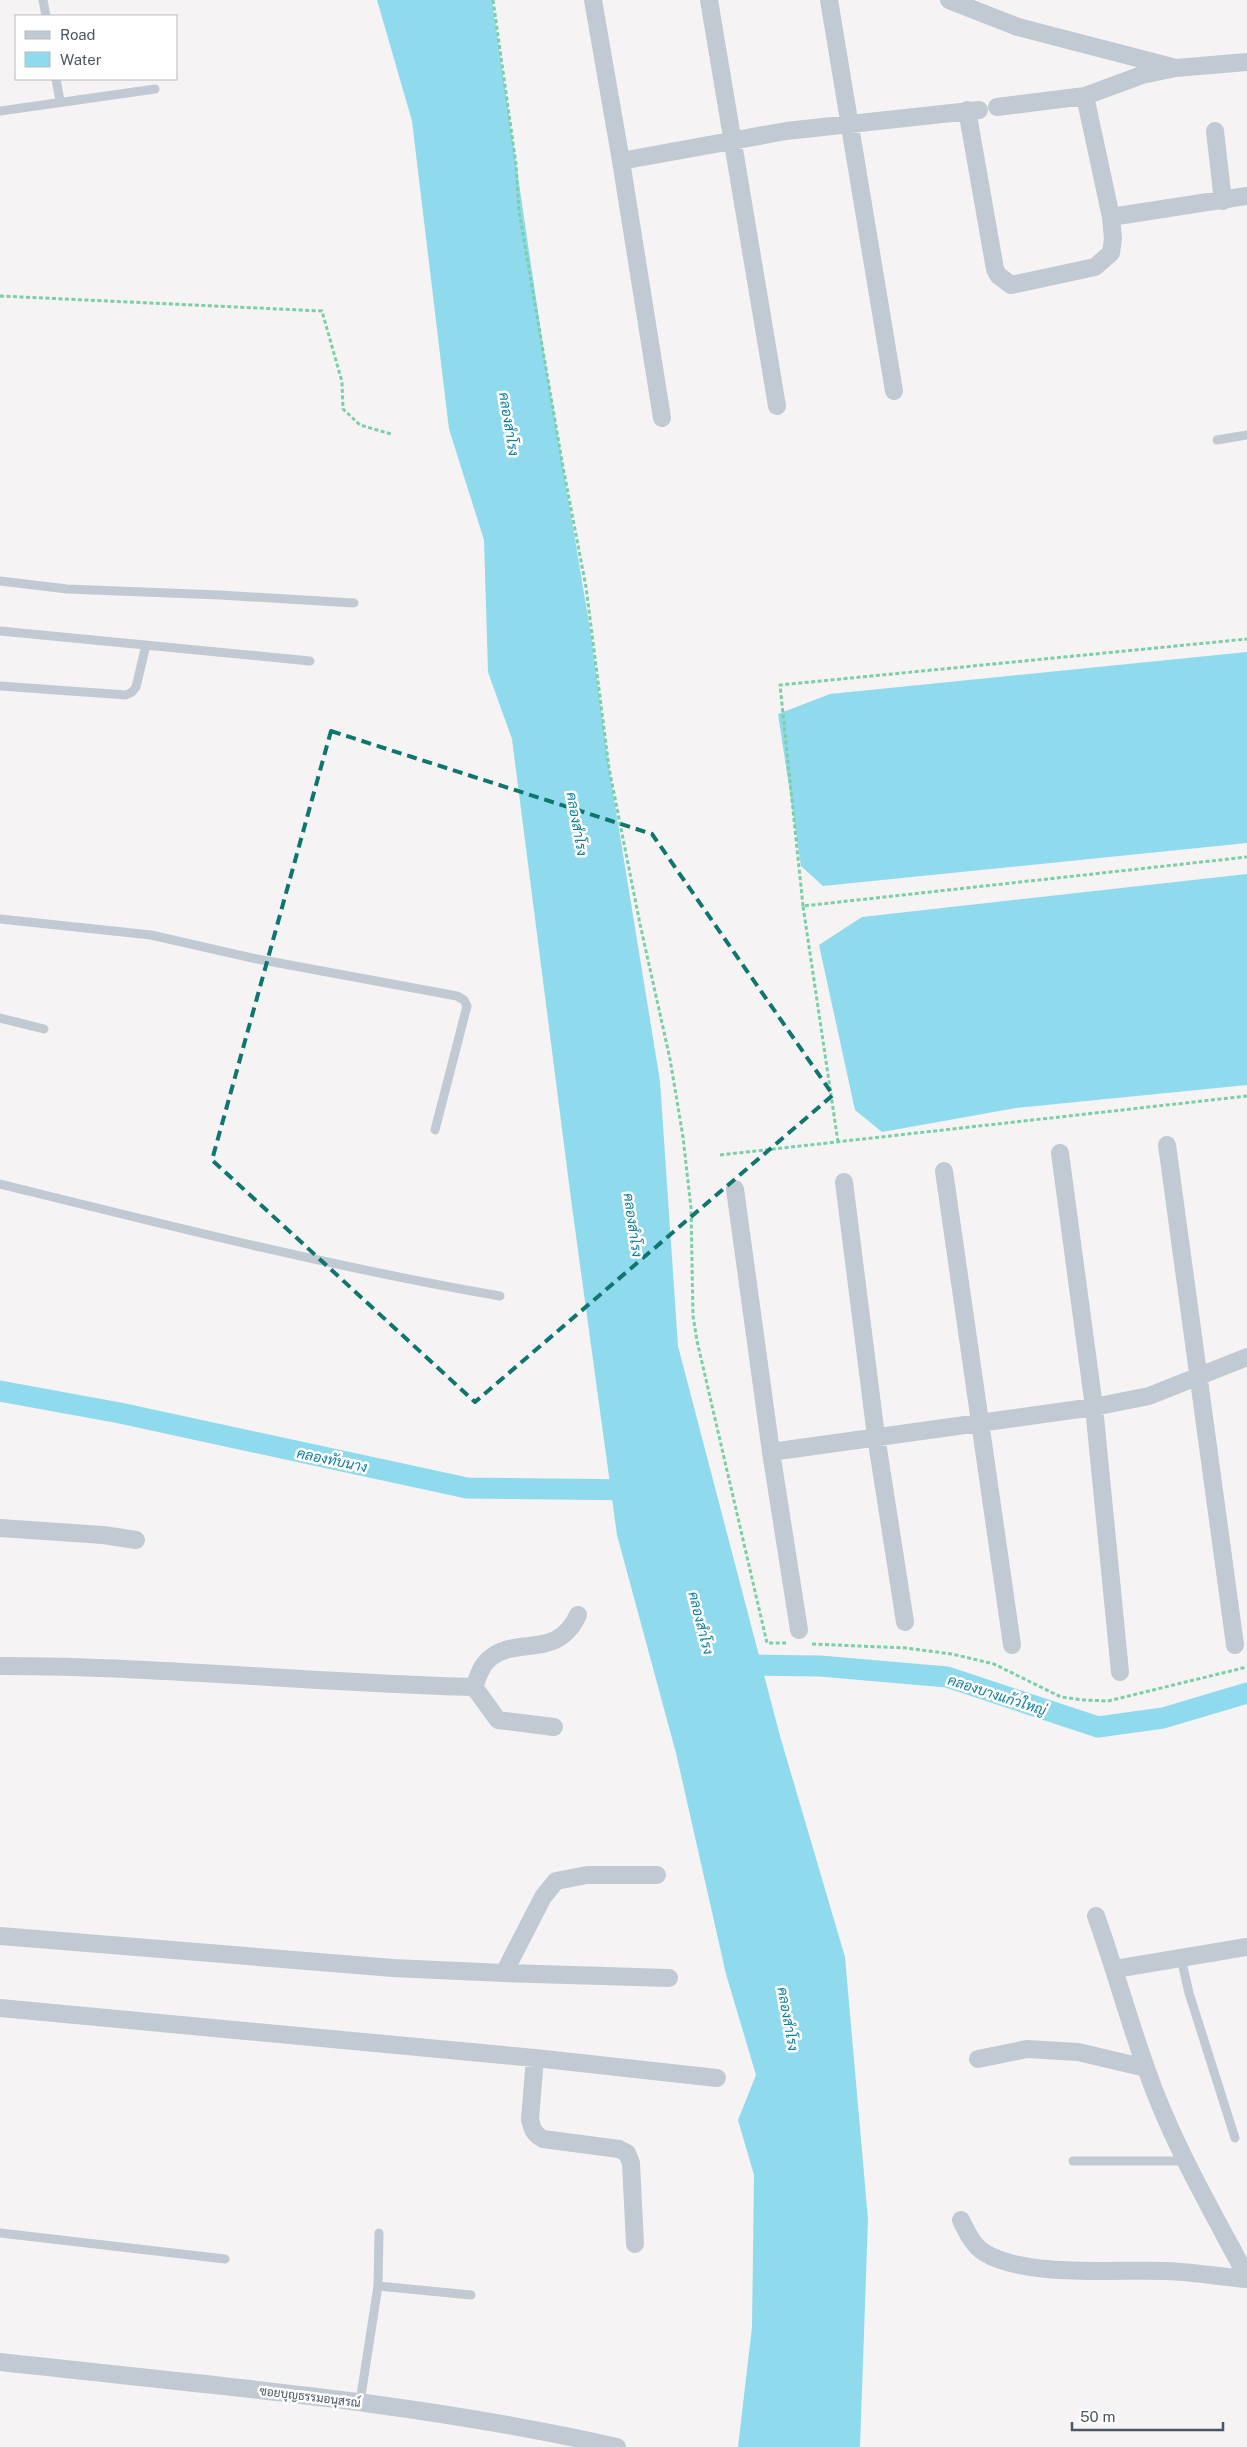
<svg xmlns="http://www.w3.org/2000/svg" width="1247" height="2447" font-family="'Public Sans',Sarabun,sans-serif">
	<style>
		.water { fill: #90daee }
		.lines { fill: none; stroke-linecap: round; stroke-linejoin: round }
		.canal { stroke: #90daee; stroke-width: 21 }
		.path { stroke: #7ad0a6; stroke-width: 3; stroke-dasharray: 4 2.5; stroke-linecap: butt }
		.lane { stroke: #c1cad2; stroke-width: 9 }
		.street { stroke: #c1cad2; stroke-width: 18 }
		.marked { fill: none; stroke: #0f766e; stroke-width: 4; stroke-dasharray: 10 6; stroke-linejoin: round }
		.labels { text-anchor: middle; stroke-width: 5; stroke-linejoin: round; paint-order: stroke }
		.street-label { font-size: 12px; fill: #4a5661; stroke: #fff }
		.water-label { font-size: 14px; font-style: italic; fill: #0c7c9b; stroke: #fff }
	</style>
	<rect width="100%" height="100%" fill="#f5f3f3"/>
	<path class="water" d="M377 0H492L544 353 591 635 609 768 660 1081 678 1346 780 1736 845 1957 868 2219 860 2447H738L752 2327 754 2175 738 2120 756 2075 726 1974 676 1753 617 1535 571 1199 512 739 488 672 484 540 449 429 412 121Z
		M1247 652V843L823 886 801 866 778 714 830 694Z
		M1247 874V1085L1016 1108 882 1132 855 1110 819 945 862 917Z"/>
	<g class="lines">
		<path class="canal" d="M0 1391 120 1413 467 1488 640 1490
			M735 1665 820 1666 947 1677 1098 1727 1163 1718 1247 1693"/>
		<path class="path" d="M493 0 516 164 519 211 563 467 586 587 609 768 640 924 670 1059 683 1137 691 1208 693 1316 697 1341 767 1643H786
			M0 296 322 311 342 382 343 409 360 425 391 434
			M803 906 780 685 1247 639
			M838 1142 803 906 1247 857
			M720 1155 1247 1096
			M812 1644 906 1648 952 1654 994 1664 1061 1697 1084 1700 1108 1701 1247 1667"/>
		<path class="lane" d="M43 0 46 16
			M56 79 60 101
			M0 111 155 89
			M1217 440 1247 435
			M0 581 67 589 220 595 354 603
			M0 631 310 661
			M0 686 126 695 132 692 136 687 146 645
			M0 919 151 935 257 959 457 996 464 1000 467 1006 435 1130
			M0 1018 44 1029
			M0 1184C166 1225 332 1267 500 1296
			M1181 1958 1189 1993 1235 2138
			M1073 2161H1186
			M0 2233 225 2259
			M378 2286 471 2295
			M360 2402 378 2286 379 2233"/>
		<path class="street" d="M593 0 621 161 662 418
			M709 0 777 406
			M829 0 894 391
			M949 0 1018 27 1176 68 1247 62
			M997 107 1085 96 1142 75 1171 69
			M967 110 995 269 998 275 1011 285 1095 267 1111 253 1113 239 1111 217 1085 96
			M1215 131 1223 201
			M621 161 786 131 979 110
			M1111 217 1247 196
			M1167 1145 1235 1645
			M1060 1153 1094 1407 1120 1672
			M944 1171 1012 1645
			M844 1182 876 1436 905 1622
			M735 1189 771 1452 799 1630
			M771 1452 1094 1407 1149 1396 1247 1357
			M0 1528 103 1535 136 1540
			M0 1666C158 1666 316 1683 474 1687L498 1720 554 1727
			M474 1687C478 1678 480 1667 488 1660 515 1634 556 1662 578 1615
			M1096 1916C1114 1966 1128 2018 1146 2068 1171 2141 1211 2209 1247 2277
			M0 1936 393 1968 504 1973 543 1897 556 1881 587 1875H657
			M1115 1969 1247 1947
			M504 1973 669 1978
			M0 2008 535 2058 717 2078
			M535 2058 530 2119C532 2129 534 2134 543 2139L619 2149 627 2153 631 2163 635 2244
			M978 2059 1027 2049 1078 2052 1146 2068
			M961 2220C967 2232 973 2246 985 2253 1027 2278 1118 2269 1167 2271 1194 2272 1220 2277 1247 2279
			M0 2362C206 2385 414 2401 617 2447"/>
	</g>
	<path class="marked" d="M331 731 652 834 833 1095 475 1402 212 1160Z"/>
	<g class="labels">
		<g class="street-label">
			<text transform="translate(310 2397) rotate(7)" y="4">ซอยบุญธรรมอนุสรณ์</text>
		</g>
		<g class="water-label">
			<text transform="translate(509 424) rotate(81)" y="5">คลองสำโรง</text>
			<text transform="translate(577 824) rotate(80)" y="5">คลองสำโรง</text>
			<text transform="translate(633 1225) rotate(82)" y="5">คลองสำโรง</text>
			<text transform="translate(332 1460) rotate(12)" y="5">คลองทับนาง</text>
			<text transform="translate(701 1623) rotate(76)" y="5">คลองสำโรง</text>
			<text transform="translate(997 1695) rotate(18)" y="5">คลองบางแก้วใหญ่</text>
			<text transform="translate(788 2019) rotate(80)" y="5">คลองสำโรง</text>
		</g>
	</g>
	<rect x="15" y="15" width="162" height="65" fill="#ffffff" stroke="#b7bbc0"/>
	<rect x="25" y="31" width="25" height="8" fill="#c1cad2" stroke="#b7bbc0"/>
	<text x="60" y="40" font-size="15" fill="#4a5661">Road</text>
	<rect x="25" y="52" width="25" height="15" fill="#90daee" stroke="#b7bbc0"/>
	<text x="60" y="65" font-size="15" fill="#4a5661">Water</text>
	<path d="M1072 2422v8h151v-8" fill="none" stroke="#4a5661" stroke-width="2.5"/>
	<text x="1080" y="2422" font-size="15" fill="#4a5661" stroke="#ffffff" stroke-width="4" paint-order="stroke">50 m</text>
</svg>
